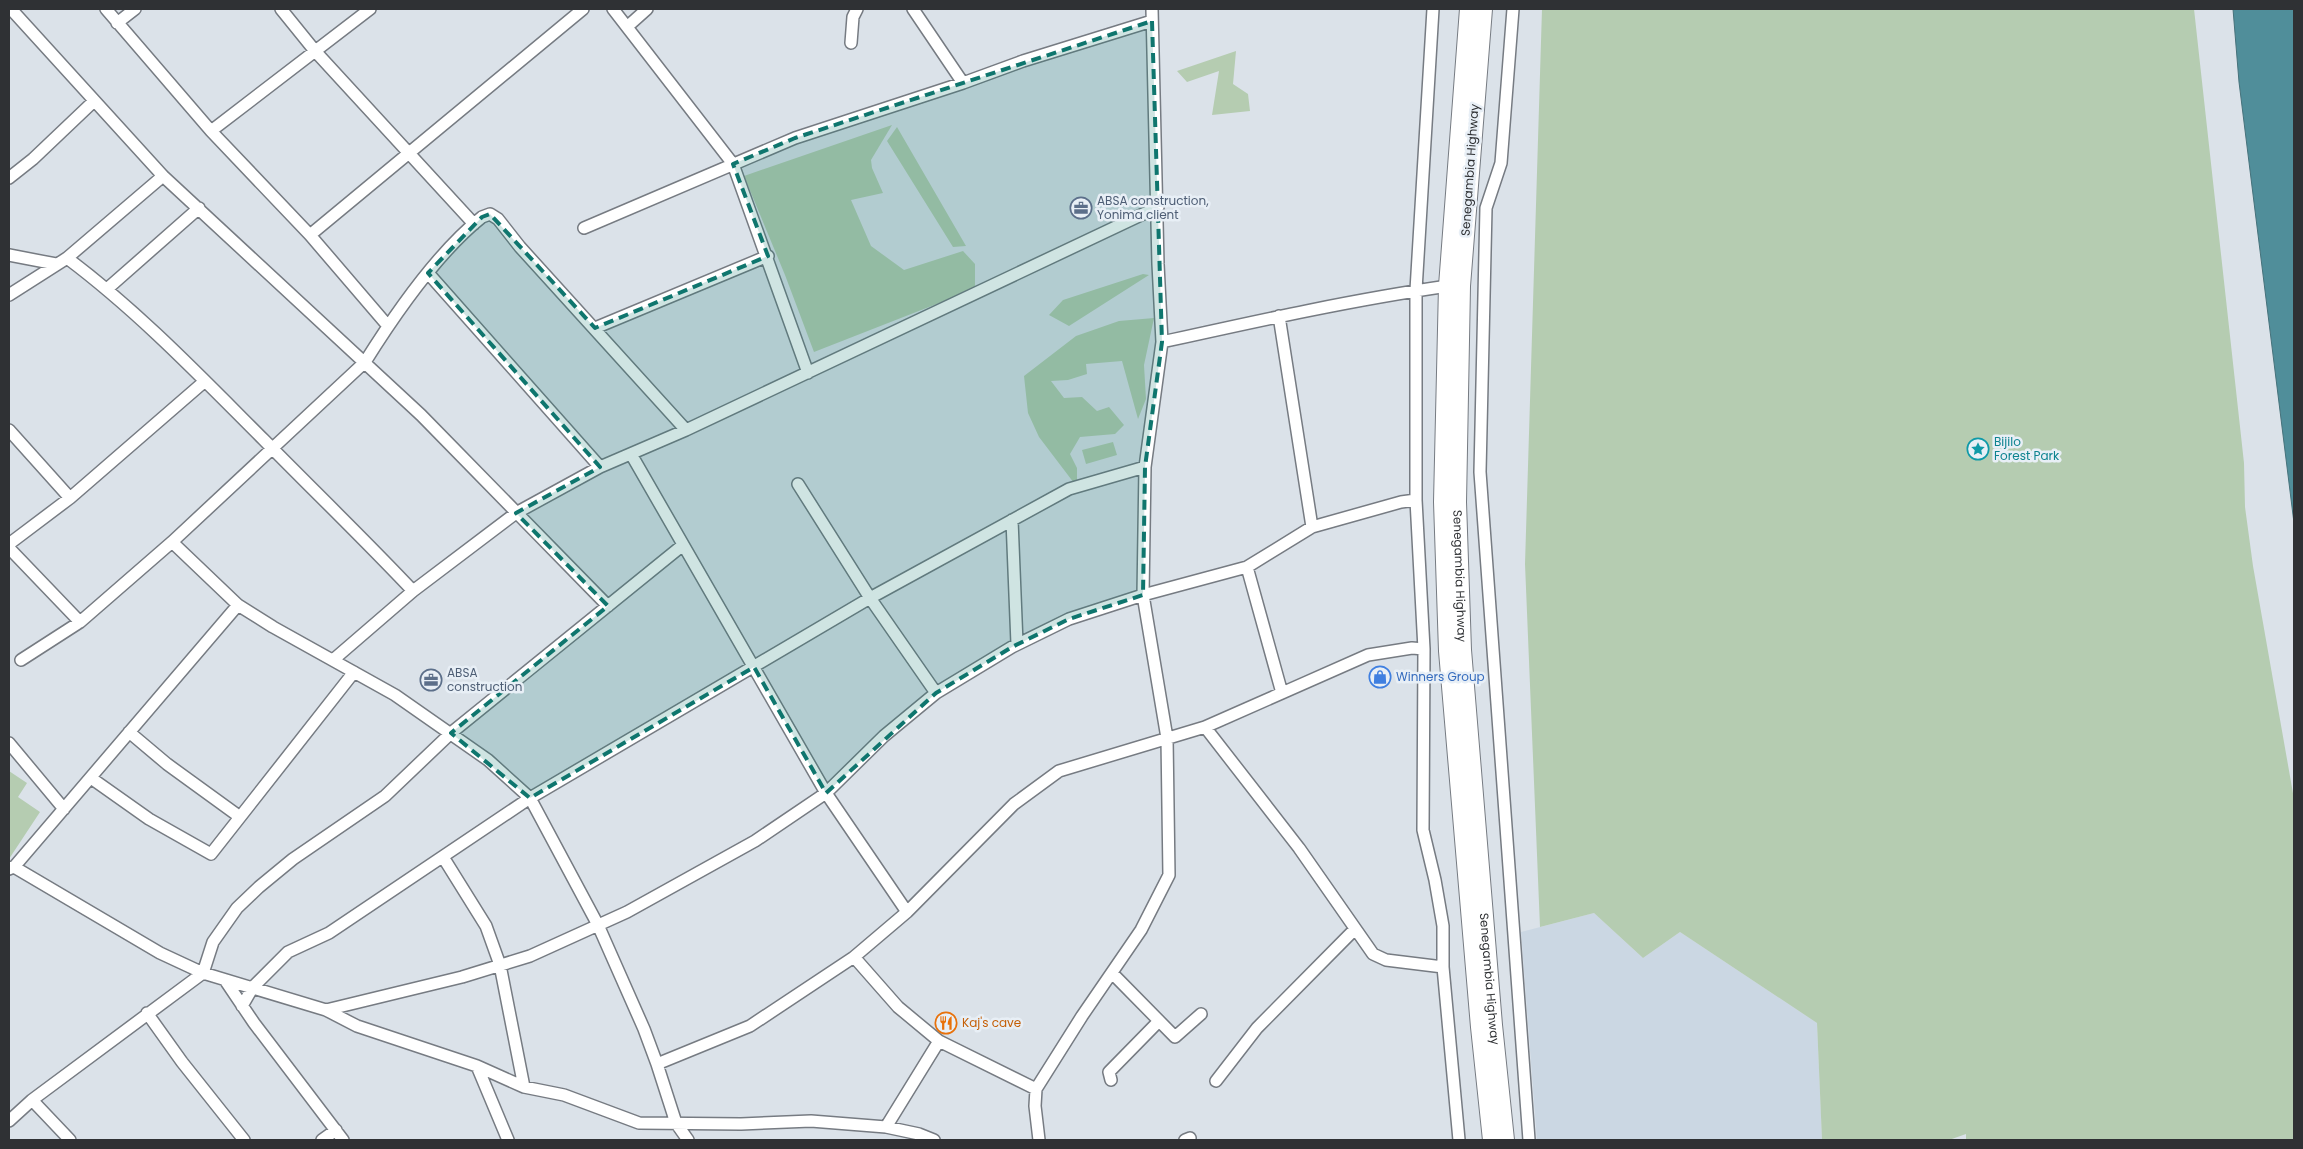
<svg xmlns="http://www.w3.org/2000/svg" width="2303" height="1149" font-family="Poppins,sans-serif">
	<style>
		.built { fill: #cbd7e3 }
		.green { fill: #b5ccb1 }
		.water { fill: #508e9a; stroke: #46727b }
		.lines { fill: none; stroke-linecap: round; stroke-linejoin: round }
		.street-casing { stroke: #767b82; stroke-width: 14 }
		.primary-casing { stroke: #767b82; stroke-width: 20 }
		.street { stroke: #fff; stroke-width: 11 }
		.primary { stroke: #fff; stroke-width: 18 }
		.marked { fill: #0f766e; fill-opacity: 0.2; stroke: #0f766e; stroke-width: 4; stroke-dasharray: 10 6; stroke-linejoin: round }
		.labels { text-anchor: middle; stroke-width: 5; stroke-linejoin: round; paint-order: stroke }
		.street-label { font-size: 12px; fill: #2f3134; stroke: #e8eff6 }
		.service-label { font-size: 12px; fill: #4e5e75; stroke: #e8eff6; text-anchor: start }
		.culture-label { font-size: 12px; fill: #0d838f; stroke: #e8eff6; text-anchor: start }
		.shop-label { font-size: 12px; fill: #366cbe; stroke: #e8eff6; text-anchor: start }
		.food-label { font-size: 12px; fill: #c56008; stroke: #e8eff6; text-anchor: start }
	</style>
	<rect width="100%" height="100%" fill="#dbe2e9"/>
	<path class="built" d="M1594 913 1643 958 1680 932 1817 1023 1822 1140H1537L1521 932Z"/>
	<path class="green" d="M1542 9H2194L2244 463 2245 507 2253 566 2294 799V1140H1966V1134L1949 1140H1822L1817 1023 1680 932 1643 958 1594 913 1540 927 1525 564Z
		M1236 51 1233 84 1248 94 1250 111 1212 115 1219 71 1187 82 1177 71Z
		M892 125 871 160 872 168 883 193 851 200 871 246 904 270 963 251 975 264V289L814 352 785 275 744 176Z
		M897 127 966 246 953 247 887 141Z
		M1143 274 1149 275 1069 326 1049 315 1063 300Z
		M1154 318 1144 365 1146 399 1138 419 1122 361 1086 364 1087 374 1068 380 1051 381 1064 398 1082 397 1097 411 1109 407 1124 425 1115 434 1080 437 1070 454 1077 468V487L1039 437 1028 413 1024 376 1076 336 1119 321Z
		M1113 442 1117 455 1086 464 1082 450Z
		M9 771 27 783 18 797 40 812 9 859Z"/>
	<path class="water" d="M2233 9H2294V523L2239 82Z"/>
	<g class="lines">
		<g class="street-casing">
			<path id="street" d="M11 9 163 176 421 415 608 606
				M106 9 211 131 310 235 388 326
				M281 9 315 51 474 224
				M613 9 733 164 808 373
				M913 9 963 83
				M1433 9 1416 290V500L1424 649 1423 830 1435 880 1443 926V967L1459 1140
				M1513 9 1501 163 1486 208 1480 472 1529 1140
				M117 23 135 9
				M628 26 647 9
				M851 43 853 17 857 9
				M211 131 370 9
				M9 178 33 159 94 101
				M584 228 795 138 963 83 1023 61 1152 21
				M310 235 583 9
				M9 255 56 264
				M67 258 163 176
				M428 273 600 467
				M107 289 199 208
				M9 295 67 258C139 312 201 377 264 440 314 491 365 540 413 591
				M1279 316 1312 527
				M595 328 768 256
				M1162 342C1257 321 1351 300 1448 286
				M9 430 70 498
				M631 454 826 793 907 912
				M798 484 870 598 936 693
				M1012 520 1017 644
				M172 542 238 605 273 627 395 695 488 760 530 798 598 925 644 1029 657 1064 676 1123 688 1140
				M9 544 70 498 205 381
				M9 548 80 622
				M1247 567 1282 693
				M21 660 80 622 172 542 365 362C395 314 438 252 482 217L490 214 498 219 520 247 686 430
				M333 660 413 591 516 513 600 467 686 430 1158 207
				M1205 727 1299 848 1373 954 1386 960 1443 967
				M129 732 167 764 240 817
				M9 743 64 809
				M91 778 149 819 211 854 354 672
				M443 857 486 926 500 965 524 1087
				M9 868 14 867 160 953 203 973 326 1010 357 1026 477 1066 524 1087 564 1095 639 1123 741 1124 811 1121 886 1127 919 1134 934 1140
				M9 869 14 867 238 605
				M854 957 898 1007 939 1041 1036 1089
				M1112 973 1175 1037 1201 1014
				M225 980 254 1023 343 1140
				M242 1006 253 987 288 952 329 933 530 798 870 598 1069 489 1145 467
				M326 1010 462 977 530 956 627 912 755 841 826 793 884 736 936 693 1012 647 1069 619 1143 595 1247 567 1312 527 1401 502 1416 500
				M147 1013 182 1062 244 1140
				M657 1064 750 1026 854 957 907 912 1014 804 1059 771 1205 727 1368 655 1412 648 1424 649
				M477 1066 508 1140
				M1111 1080 1109 1072 1159 1021
				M1216 1081 1257 1028 1355 929
				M32 1100 70 1140
				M9 1121 32 1100 203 973 213 942 237 908 259 887 293 859 385 796 451 733 683 545
				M886 1127 939 1041
				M322 1140 336 1130
				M1039 1140 1035 1106 1036 1089 1082 1016 1141 930 1169 875 1167 738 1143 595 1145 467 1162 342 1158 264 1152 9
				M1185 1140 1190 1138"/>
		</g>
		<g class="primary-casing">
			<g id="primary">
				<path d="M1469 9 1448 286 1443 502 1448 651 1480 1027 1492 1140"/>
				<path id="s1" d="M1483 9 1461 286 1457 502 1462 650 1493 1025 1505 1140"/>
			</g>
		</g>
		<use href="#street" class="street"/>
		<use href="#primary" class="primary"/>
	</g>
	<path class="marked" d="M1152 21 1162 342 1145 467 1143 595 1069 619 1012 647 936 693 826 793 754 667 530 798 451 733 608 606 516 513 600 467 428 273 482 217 490 214 595 328 768 256 733 164 795 138Z"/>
	<defs>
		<g id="office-ring" transform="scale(1.125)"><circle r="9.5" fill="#e8eff6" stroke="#5c6f8a" stroke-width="1.5"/><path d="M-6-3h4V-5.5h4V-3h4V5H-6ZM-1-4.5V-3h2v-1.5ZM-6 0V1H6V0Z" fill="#5c6f8a"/></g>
		<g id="sight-ring" transform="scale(1.125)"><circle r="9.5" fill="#e8eff6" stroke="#0f9aa8" stroke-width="1.5"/><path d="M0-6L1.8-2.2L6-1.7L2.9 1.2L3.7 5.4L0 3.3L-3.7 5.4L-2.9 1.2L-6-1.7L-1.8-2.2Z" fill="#0f9aa8"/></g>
		<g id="shop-ring" transform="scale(1.125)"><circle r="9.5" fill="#e8eff6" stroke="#3f7fe0" stroke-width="1.5"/><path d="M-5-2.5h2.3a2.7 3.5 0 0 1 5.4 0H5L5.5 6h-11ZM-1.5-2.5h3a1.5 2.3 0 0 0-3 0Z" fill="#3f7fe0"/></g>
		<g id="restaurant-ring" transform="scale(1.125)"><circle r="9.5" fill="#e8eff6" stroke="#e8710a" stroke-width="1.5"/><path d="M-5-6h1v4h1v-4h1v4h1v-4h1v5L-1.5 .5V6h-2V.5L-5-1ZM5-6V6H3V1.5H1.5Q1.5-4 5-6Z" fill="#e8710a"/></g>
	</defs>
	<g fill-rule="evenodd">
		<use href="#office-ring" x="1081" y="208"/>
		<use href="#sight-ring" x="1978" y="449"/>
		<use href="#shop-ring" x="1380" y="677"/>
		<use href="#office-ring" x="431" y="680"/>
		<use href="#restaurant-ring" x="946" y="1023"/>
	</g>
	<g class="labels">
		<g class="street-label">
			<text transform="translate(1470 170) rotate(-86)" y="4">Senegambia Highway</text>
			<text dy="4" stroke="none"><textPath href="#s1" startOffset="568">Senegambia Highway</textPath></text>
			<text dy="4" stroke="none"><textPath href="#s1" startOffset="972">Senegambia Highway</textPath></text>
		</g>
		<g class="service-label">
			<text x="1097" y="205">ABSA construction,<tspan x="1097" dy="14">Yonima client</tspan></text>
			<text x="447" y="677">ABSA<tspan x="447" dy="14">construction</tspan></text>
		</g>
		<g class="culture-label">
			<text x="1994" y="446">Bijilo<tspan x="1994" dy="14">Forest Park</tspan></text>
		</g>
		<g class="shop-label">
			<text x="1396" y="681">Winners Group</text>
		</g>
		<g class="food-label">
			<text x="962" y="1027">Kaj's cave</text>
		</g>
	</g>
	<rect width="2303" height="1149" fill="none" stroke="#2f3134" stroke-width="20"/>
</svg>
